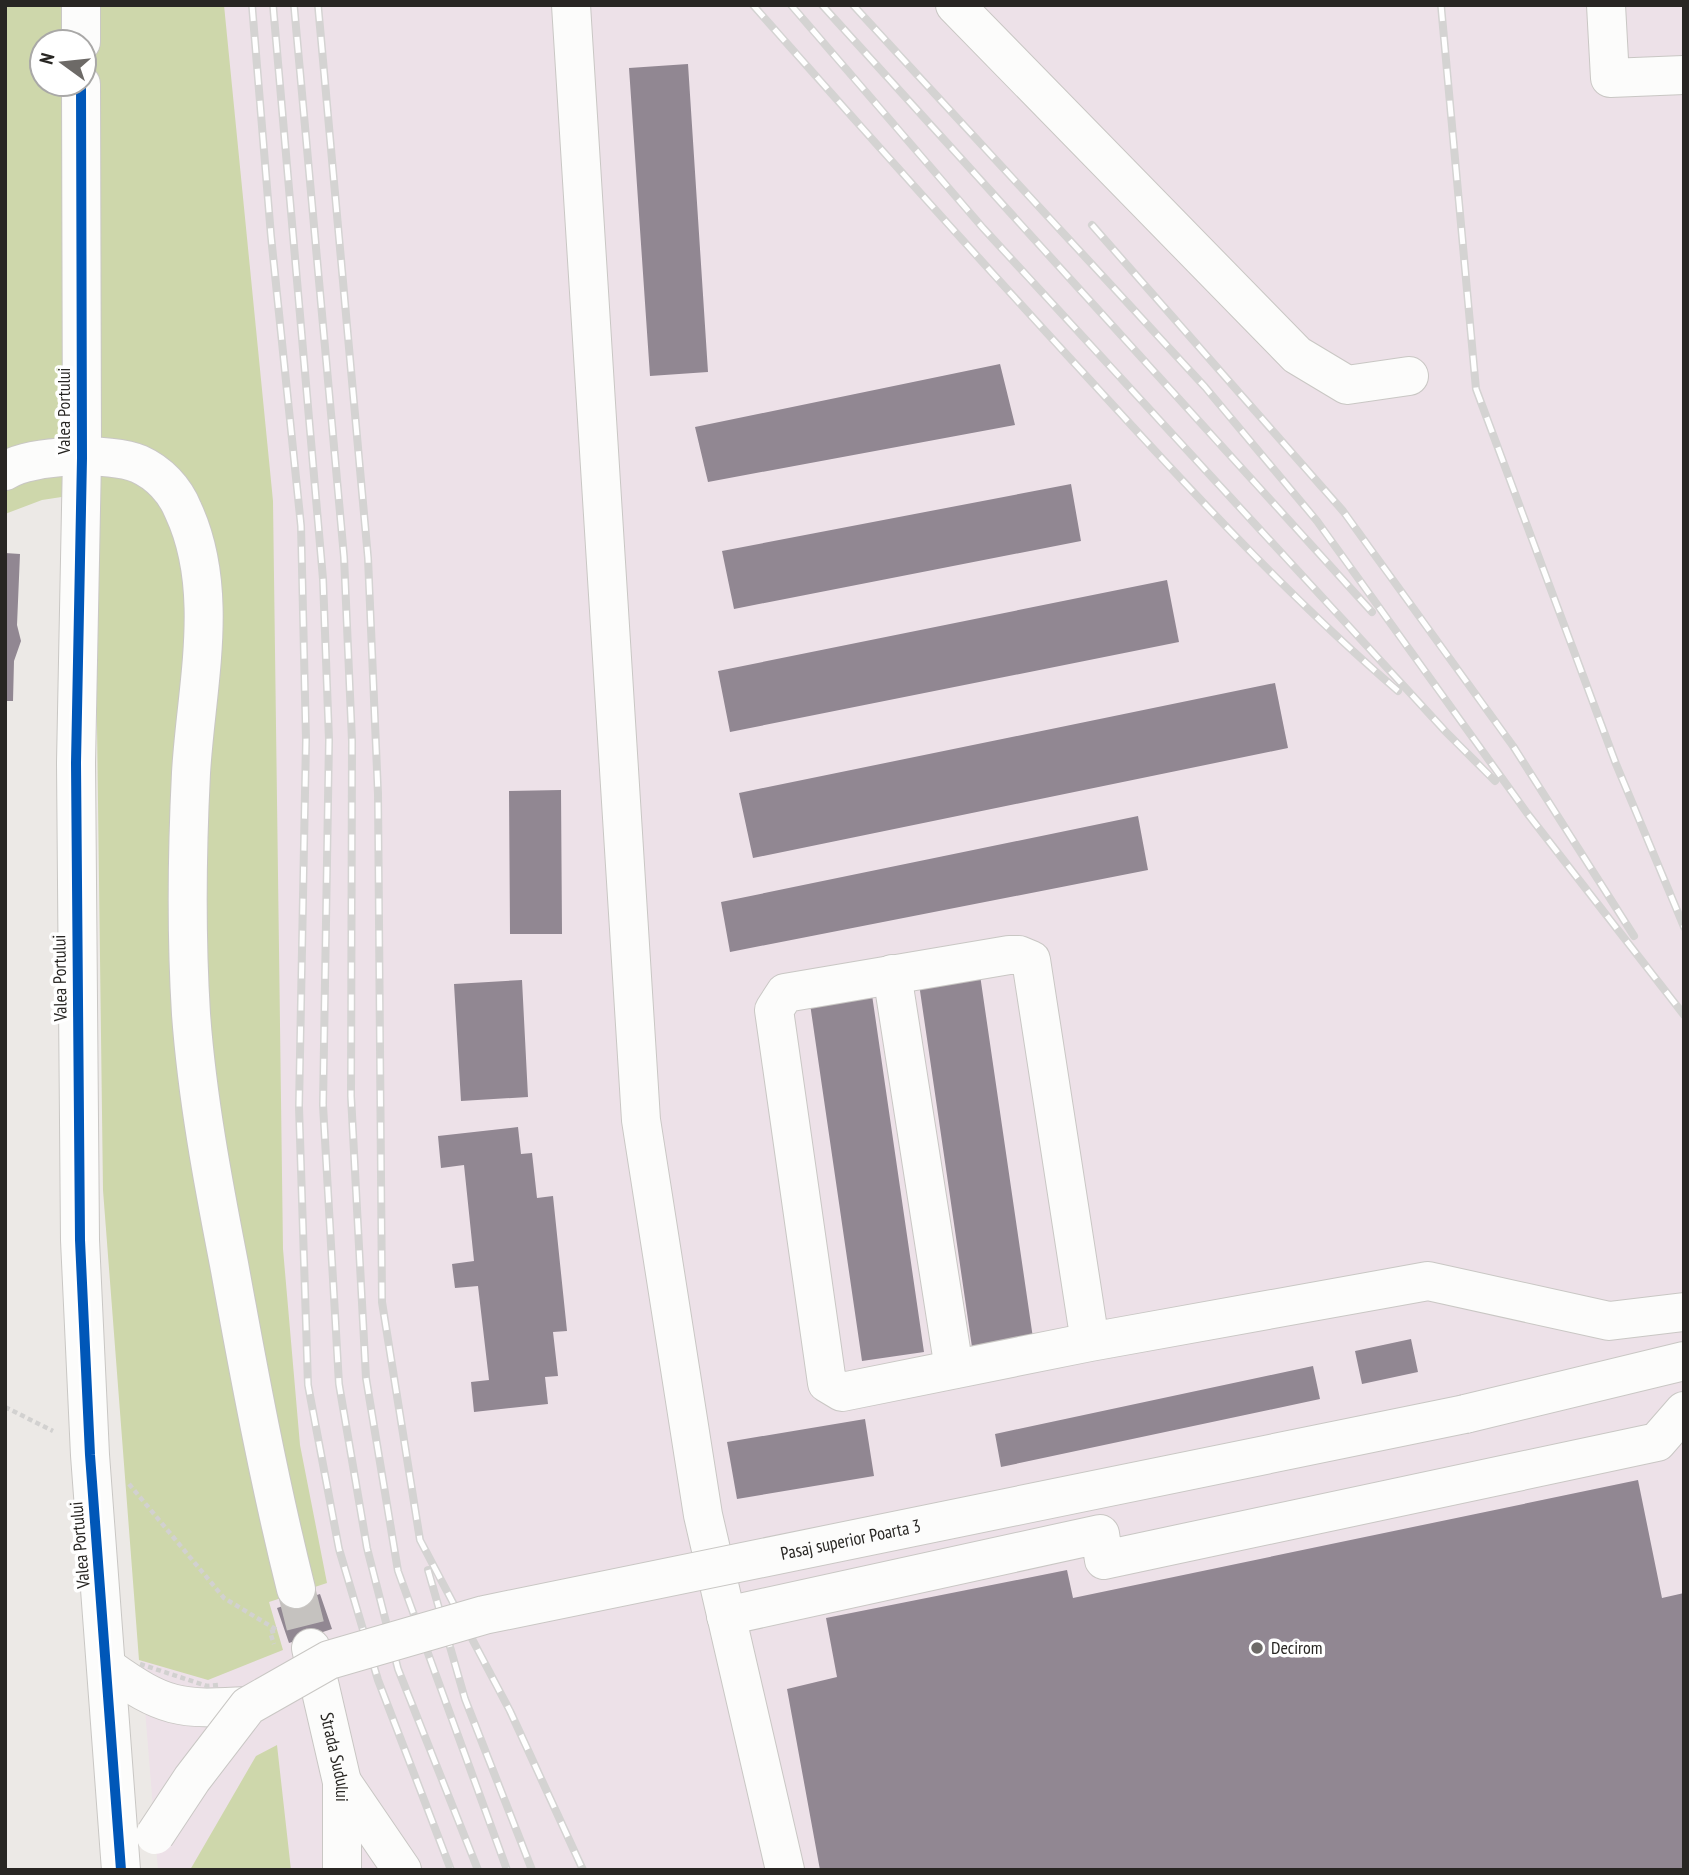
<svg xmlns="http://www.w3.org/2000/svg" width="1689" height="1875" font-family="'PT Sans Narrow',sans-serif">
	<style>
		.industrial { fill: #ede1e8 }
		.green { fill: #ced7ab; fill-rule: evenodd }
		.building { fill: #918792 }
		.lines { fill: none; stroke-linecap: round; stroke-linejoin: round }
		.minor-tunnel { stroke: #c5c2bf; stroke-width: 38; stroke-dasharray: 38 19; stroke-linecap: butt }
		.minor-casing { stroke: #c9c7c4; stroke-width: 40 }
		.path { stroke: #d2d1d0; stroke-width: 4.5; stroke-dasharray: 5 3.5; stroke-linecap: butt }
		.minor { stroke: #fcfcfb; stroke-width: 38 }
		.rail-casing { stroke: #d4d3d2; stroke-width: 8 }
		.rail { stroke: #fff; stroke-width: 5; stroke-dasharray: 16; stroke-linecap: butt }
		.minor-bridge-casing { stroke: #c9c7c4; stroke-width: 40; stroke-linecap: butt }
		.path-bridge { stroke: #d2d1d0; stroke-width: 4.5; stroke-dasharray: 5 3.5; stroke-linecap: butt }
		.minor-bridge { stroke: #fcfcfb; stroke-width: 38 }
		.cycleway-casing { stroke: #fff; stroke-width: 15 }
		.cycleway { stroke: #0057b8; stroke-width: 10 }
		.poi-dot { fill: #6d6a67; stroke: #fff; stroke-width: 2.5 }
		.labels { text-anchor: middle; stroke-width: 7; stroke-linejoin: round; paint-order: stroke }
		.street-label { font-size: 18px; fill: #282623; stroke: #fff }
		.poi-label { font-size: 18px; fill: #282623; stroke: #fff; text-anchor: start }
	</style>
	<rect width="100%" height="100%" fill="#ece9e6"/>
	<path class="industrial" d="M98 5H1684V1870H158L103 1190Z"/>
	<path class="green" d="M5 5H224L273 501 283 1249 300 1445 327 1583 269 1602 283 1650 208 1680 139 1660 103 1190 94 492 42 500 5 514ZM42 42H84V84H42Z
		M277 1745 291 1870H190L256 1756Z"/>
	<path class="building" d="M688 64 708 372 650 376 629 68Z
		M1000 364 1015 425 708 482 695 427Z
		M1071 484 1081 541 734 609 722 551Z
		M5 553 20 554 17 625 21 641 14 661 13 701H5Z
		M1167 580 1179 642 730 732 718 671Z
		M1275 683 1288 748 753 858 739 793Z
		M561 790 562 934H510L509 791Z
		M1138 816 1148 870 730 952 721 902Z
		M980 975 1033 1338 972 1347 919 984Z
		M522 980 528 1097 461 1101 454 984Z
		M871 988 924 1352 862 1361 809 997Z
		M518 1127 521 1154 532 1153 537 1198 553 1196 567 1331 553 1332 558 1376 545 1377 548 1404 474 1412 471 1382 489 1380 478 1286 455 1288 452 1264 474 1261 464 1165 441 1168 438 1136Z
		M1411 1339 1418 1372 1362 1384 1355 1351Z
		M1313 1366 1320 1399 1001 1467 995 1434Z
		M865 1419 874 1476 737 1499 727 1442Z
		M1638 1480 1662 1598 1684 1593V1870H820L787 1689 837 1677 826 1618 1067 1570 1073 1598Z
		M320 1594 332 1629 289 1643 277 1608Z"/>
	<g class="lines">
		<path class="minor-tunnel" d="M296 1589 311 1648"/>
		<g class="minor-casing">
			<g id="minor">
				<path d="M81 5V42"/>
				<path d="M571 5 641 1120 703 1515 785 1870"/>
				<path d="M955 5 1297 355 1347 385 1409 376"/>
				<path d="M1606 5 1610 78 1684 75"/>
				<path d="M81 84 82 458 76 763 80 1240 90 1455 121 1870"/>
				<path d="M5 471C31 454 111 452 139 464 159 473 175 490 183 510 221 591 196 687 191 773 187 853 186 933 191 1014 197 1097 213 1182 229 1264 249 1374 269 1481 296 1589"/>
				<path d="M892 974 954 1369"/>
				<path d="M1090 1342 1031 960 1019 955H1009L785 993 774 1010 827 1383 842 1392 1090 1342 1428 1281 1609 1321 1684 1312"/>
				<path d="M1465 1414 1684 1361"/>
				<path d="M726 1616 1100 1534 1104 1560 1657 1442 1684 1411"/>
				<path id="s1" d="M311 1648 342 1782V1870"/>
				<path d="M108 1668C164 1708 179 1710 248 1706"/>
				<path d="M342 1782 402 1870"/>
			</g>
		</g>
		<path class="path" d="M5 1407 53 1431
			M129 1484 224 1598 277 1630 270 1632 274 1644"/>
		<use href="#minor" class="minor"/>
		<g class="rail-casing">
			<path id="rail" d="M252 5 271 236 301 526 306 740 299 1107 308 1385 339 1549 378 1680 451 1870
				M273 5 323 579 329 740 323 1105 339 1384 367 1548 398 1669 478 1870
				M294 5 344 557 352 741 351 1096 366 1378 398 1571 507 1870
				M318 5 368 558 378 794 382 1302 420 1540 510 1711 583 1870
				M753 5C868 135 983 264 1100 391 1195 495 1291 599 1398 691
				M791 5 983 228 1446 732 1495 781
				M822 5 1372 612
				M853 5 1205 387 1317 521 1527 813 1684 1015
				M1441 5 1476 389 1616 764 1684 927
				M1092 225 1343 511 1513 746 1634 936
				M428 1570 465 1699 532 1870"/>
		</g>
		<use href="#rail" class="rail"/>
		<g class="minor-bridge-casing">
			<g id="minor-bridge">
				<path id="s2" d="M155 1835 192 1779 248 1706 329 1660 484 1615 1465 1414"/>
			</g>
		</g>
		<path class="path-bridge" d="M140 1664 207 1686 218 1685"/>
		<use href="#minor-bridge" class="minor-bridge"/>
		<g class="cycleway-casing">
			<path id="cycleway" d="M81 84 82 458 76 763 80 1240 90 1455 121 1870"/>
		</g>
		<use href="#cycleway" class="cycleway"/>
	</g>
	<circle class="poi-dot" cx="1257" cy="1648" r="7"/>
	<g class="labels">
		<g class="street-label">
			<text transform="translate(64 411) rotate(-90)" y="6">Valea Portului</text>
			<text transform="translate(60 978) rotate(-91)" y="6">Valea Portului</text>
			<text dy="6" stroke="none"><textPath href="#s2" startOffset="788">Pasaj superior Poarta 3</textPath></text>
			<text transform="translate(80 1545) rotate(-95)" y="6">Valea Portului</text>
			<text dy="6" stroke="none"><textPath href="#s1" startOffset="112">Strada Sudului</textPath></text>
		</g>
		<g class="poi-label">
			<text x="1271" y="1654">Decirom</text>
		</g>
	</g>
	<rect width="1689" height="1875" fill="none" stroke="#282623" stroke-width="14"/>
	<g transform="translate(63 63) rotate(285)"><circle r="33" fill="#ffffff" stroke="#a9a8a7" stroke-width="2"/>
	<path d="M0-5L12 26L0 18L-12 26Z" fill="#6d6a67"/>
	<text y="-10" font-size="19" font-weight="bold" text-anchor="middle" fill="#282623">N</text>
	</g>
</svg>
